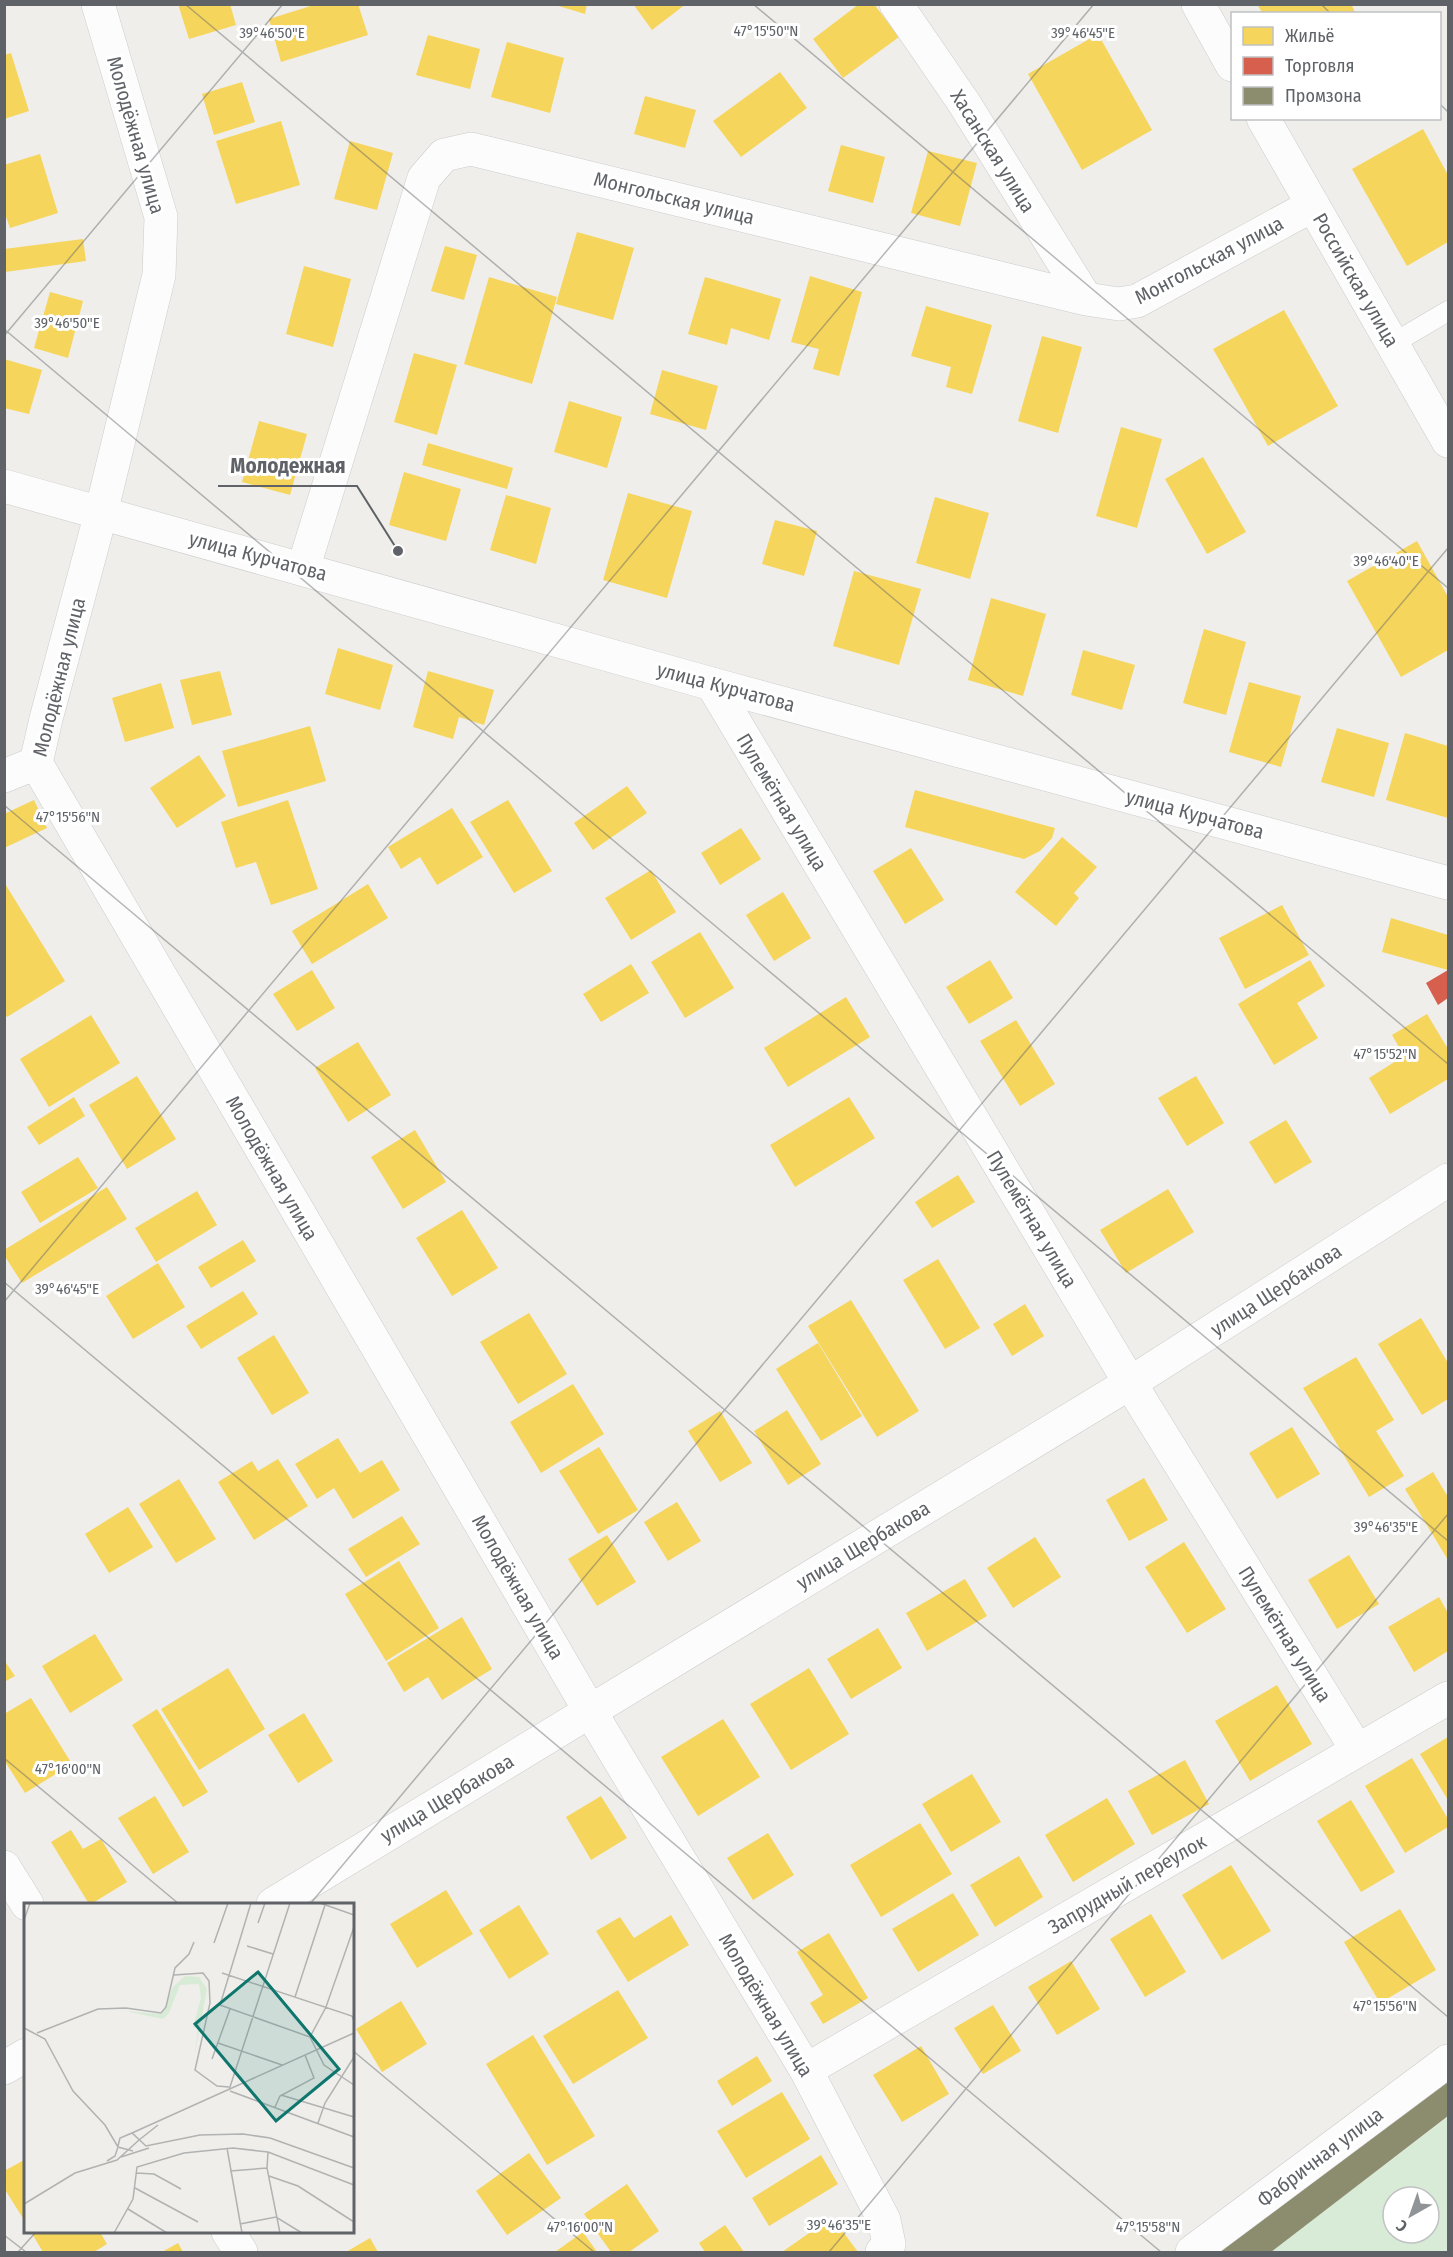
<svg xmlns="http://www.w3.org/2000/svg" width="1453" height="2257" font-family="'Fira Sans Condensed',sans-serif">
	<style>
		.green { fill: #d8ebd6; fill-rule: evenodd }
		.homes { fill: #f6d55c }
		.shops { fill: #d6604d }
		.industry { fill: #8c8c6e }
		.lines { fill: none; stroke-linecap: round; stroke-linejoin: round }
		.service-casing { stroke: #cbcccc; stroke-width: 21 }
		.minor-casing { stroke: #cbcccc; stroke-width: 34 }
		.tertiary-casing { stroke: #cbcccc; stroke-width: 34 }
		.service { stroke: #fdfcfc; stroke-width: 20 }
		.minor { stroke: #fdfcfc; stroke-width: 33 }
		.tertiary { stroke: #fdfcfc; stroke-width: 33 }
		.ticks { fill: none; stroke: #5f6368; stroke-width: 1.5; stroke-opacity: 0.45 }
		.labels { text-anchor: middle; stroke-width: 6; stroke-linejoin: round; paint-order: stroke }
		.street-label { font-size: 20px; fill: #5f6368; stroke: #fff }
		.inset-road { fill: none; stroke: #b1b2b2; stroke-width: 1.5 }
		.view { fill: #0f766e; fill-opacity: 0.15; stroke: #0f766e; stroke-width: 3 }
		.inset-edge { fill: none; stroke: #5f6368; stroke-width: 3 }
		.ticks-label { font-size: 15px; text-anchor: middle; fill: #5f6368; stroke: #fff; stroke-width: 6; stroke-linejoin: round; paint-order: stroke }
		.leader { fill: none; stroke: #5f6368; stroke-width: 2 }
		.callout-dot { fill: #5f6368; stroke: #fff; stroke-width: 2 }
		.callout-label { font-size: 21px; text-anchor: middle; font-weight: bold; fill: #5f6368; stroke: #fff; stroke-width: 6; stroke-linejoin: round; paint-order: stroke }
	</style>
	<rect width="100%" height="100%" fill="#efeeea"/>
	<path class="green" d="M1448 2117V2252H1270ZM1393 2197H1429V2233H1393Z"/>
	<path class="homes" d="M178 4H230L236 25 189 39Z
		M317 4H358L368 35 281 62 269 19Z
		M552 4H587L585 14Z
		M633 4H686L652 30Z
		M859 4H874L899 37 843 78 813 39Z
		M1257 4H1351L1356 14H1263Z
		M1098 34 1152 130 1082 170 1028 74Z
		M428 35 480 49 470 89 416 75Z
		M507 42 564 58 550 113 491 97Z
		M11 53 29 111 4 119V55Z
		M780 72 807 108 741 157 713 121Z
		M242 82 255 122 214 135 202 94Z
		M645 96 696 110 685 148 634 134Z
		M281 121 300 185 236 204 216 141Z
		M1423 129 1448 175V242L1407 266 1352 169Z
		M350 141 393 153 377 210 334 199Z
		M841 145 885 157 873 203 828 191Z
		M928 151 977 163 960 226 911 213Z
		M40 154 58 213 10 228 4 211V165Z
		M577 232 634 248 613 320 556 304Z
		M83 239 86 261 5 272 4 249Z
		M445 246 477 255 464 300 431 291Z
		M304 266 351 279 333 347 286 334Z
		M810 276 862 292 839 376 813 369 819 349 791 342Z
		M489 277 557 297 532 384 464 364Z
		M705 277 781 299 769 340 731 328 727 345 688 334Z
		M50 292 83 301 68 358 34 348Z
		M926 306 992 325 972 394 946 387 951 367 911 356Z
		M1284 310 1338 406 1268 446 1213 349Z
		M1042 336 1082 347 1058 433 1018 421Z
		M414 353 457 365 437 435 394 422Z
		M4 359 42 370 29 414 4 408Z
		M662 370 718 386 706 430 650 414Z
		M569 401 622 417 607 468 554 452Z
		M259 421 307 434 290 495 242 482Z
		M1121 427 1162 439 1137 528 1096 516Z
		M428 443 513 468 507 489 422 465Z
		M1203 457 1246 532 1207 554 1165 479Z
		M404 472 461 489 446 541 389 525Z
		M628 493 692 511 667 598 603 580Z
		M506 495 551 508 536 564 490 550Z
		M935 497 989 513 970 579 916 563Z
		M775 520 817 531 804 576 762 564Z
		M1417 541 1448 597V650L1401 677 1347 581Z
		M854 571 921 589 899 665 833 646Z
		M991 598 1046 614 1023 696 968 680Z
		M1204 629 1246 642 1226 715 1183 703Z
		M338 648 393 665 380 710 325 694Z
		M1083 650 1135 665 1122 710 1071 695Z
		M220 671 232 715 192 725 180 680Z
		M428 671 494 690 484 725 459 717 453 739 413 727Z
		M1249 682 1301 696 1281 767 1229 752Z
		M161 683 174 728 125 742 112 698Z
		M310 726 326 781 238 807 222 751Z
		M1337 728 1389 743 1374 797 1321 782Z
		M1405 733 1448 746V818L1386 800Z
		M199 755 226 796 177 828 150 788Z
		M627 786 647 813 593 850 574 823Z
		M915 790 1055 828 1052 838 1040 851 1024 859 905 827Z
		M34 800 47 828 4 848V814Z
		M288 800 318 889 271 905 256 862 236 868 221 822Z
		M508 800 552 871 514 893 470 822Z
		M452 808 483 857 437 885 420 857 401 869 388 847Z
		M741 828 761 859 720 885 701 853Z
		M1062 837 1097 867 1074 893 1079 898 1056 926 1015 892Z
		M911 848 944 900 905 924 873 871Z
		M651 870 676 912 631 940 605 898Z
		M4 882 65 981 7 1017 4 1013Z
		M368 884 388 918 312 964 292 931Z
		M783 892 811 938 774 961 746 915Z
		M1282 905 1309 955 1245 989 1219 938Z
		M1391 918 1448 935V970L1382 952Z
		M700 932 734 988 685 1018 651 962Z
		M990 960 1013 998 969 1024 946 987Z
		M1310 960 1325 986 1297 1003 1318 1038 1274 1065 1238 1004Z
		M631 964 649 993 601 1022 583 994Z
		M312 970 335 1008 297 1031 273 994Z
		M846 997 870 1037 788 1087 764 1048Z
		M1427 1014 1448 1049V1079L1390 1114 1369 1078 1404 1056 1392 1035Z
		M91 1015 120 1063 49 1107 20 1059Z
		M1016 1020 1055 1084 1020 1106 980 1041Z
		M358 1042 391 1095 348 1122 315 1068Z
		M137 1076 176 1139 127 1169 89 1105Z
		M1196 1076 1224 1123 1187 1146 1158 1098Z
		M74 1097 85 1116 39 1145 27 1127Z
		M849 1097 875 1138 795 1187 770 1145Z
		M1286 1120 1312 1162 1275 1184 1249 1142Z
		M415 1130 446 1182 403 1209 371 1157Z
		M78 1157 98 1188 40 1223 21 1192Z
		M958 1175 975 1202 932 1228 915 1202Z
		M107 1187 127 1219 22 1283 4 1255V1250Z
		M1168 1189 1194 1232 1126 1273 1100 1230Z
		M197 1191 217 1225 156 1262 135 1228Z
		M462 1210 498 1268 452 1296 416 1238Z
		M243 1240 256 1261 211 1288 198 1267Z
		M938 1259 980 1328 945 1349 903 1280Z
		M158 1263 185 1307 133 1339 106 1296Z
		M243 1291 258 1314 201 1349 186 1326Z
		M851 1300 919 1411 877 1437 808 1326Z
		M1025 1304 1044 1336 1012 1356 993 1324Z
		M529 1313 567 1374 518 1404 480 1342Z
		M1421 1318 1448 1363V1399L1422 1415 1378 1344Z
		M274 1335 309 1393 272 1415 237 1358Z
		M818 1343 862 1416 821 1441 776 1369Z
		M1356 1357 1394 1420 1376 1431 1404 1476 1369 1497 1303 1388Z
		M573 1384 604 1434 541 1473 510 1422Z
		M787 1410 821 1464 788 1485 754 1431Z
		M720 1411 752 1463 720 1482 688 1431Z
		M1292 1427 1320 1474 1277 1499 1249 1453Z
		M338 1438 360 1473 382 1460 400 1490 353 1519 334 1488 317 1499 295 1464Z
		M599 1447 638 1510 598 1534 559 1471Z
		M278 1459 308 1506 254 1540 218 1482 252 1461 258 1471Z
		M1433 1472 1448 1497V1560L1405 1489Z
		M1144 1478 1168 1520 1129 1541 1106 1500Z
		M179 1479 216 1539 176 1563 139 1504Z
		M677 1502 701 1541 668 1561 644 1522Z
		M128 1507 153 1547 109 1573 85 1534Z
		M402 1516 420 1544 366 1577 348 1549Z
		M607 1535 636 1582 597 1606 568 1559Z
		M1035 1537 1061 1577 1013 1608 987 1568Z
		M1184 1542 1226 1609 1187 1633 1145 1567Z
		M1349 1555 1379 1604 1337 1629 1308 1580Z
		M399 1561 439 1628 386 1661 345 1594Z
		M965 1579 987 1616 927 1651 906 1613Z
		M1439 1597 1448 1613V1651L1414 1672 1388 1627Z
		M462 1617 492 1669 442 1700 428 1677 404 1692 387 1663Z
		M878 1628 902 1668 851 1699 827 1659Z
		M95 1634 123 1680 70 1713 42 1666Z
		M4 1660 15 1676 4 1682Z
		M228 1668 265 1729 199 1770 161 1709Z
		M809 1668 849 1734 791 1770 750 1704Z
		M1277 1685 1312 1744 1250 1781 1215 1721Z
		M31 1698 72 1764 25 1793 4 1760V1714Z
		M157 1709 208 1792 183 1807 132 1725Z
		M304 1713 333 1761 298 1783 268 1735Z
		M723 1719 760 1777 698 1816 661 1757Z
		M1448 1737V1800L1420 1754Z
		M1412 1758 1448 1819V1827L1405 1853 1365 1786Z
		M1185 1760 1209 1804 1152 1835 1128 1791Z
		M972 1774 1001 1822 951 1852 922 1804Z
		M155 1796 189 1852 153 1874 118 1818Z
		M601 1796 627 1838 591 1860 566 1817Z
		M1107 1798 1135 1844 1073 1882 1045 1835Z
		M1351 1800 1395 1872 1361 1892 1317 1821Z
		M920 1823 952 1874 881 1917 850 1865Z
		M71 1830 83 1849 101 1839 127 1882 91 1904H89L51 1842Z
		M768 1833 794 1875 753 1900 727 1858Z
		M1019 1856 1043 1897 995 1927 970 1885Z
		M1231 1865 1271 1931 1222 1960 1182 1895Z
		M446 1890 473 1934 417 1968 390 1924Z
		M953 1893 979 1935 918 1972 892 1929Z
		M519 1905 549 1954 509 1979 479 1930Z
		M1400 1909 1436 1970 1380 2003 1344 1942Z
		M1151 1914 1186 1972 1145 1997 1110 1939Z
		M671 1915 689 1945 628 1982 596 1931 620 1917 634 1938Z
		M829 1933 868 1998 823 2024 810 2003 823 1995 797 1952Z
		M1071 1961 1100 2009 1057 2035 1028 1987Z
		M618 1990 648 2038 573 2084 543 2036Z
		M401 2001 427 2044 382 2072 356 2029Z
		M993 2005 1021 2051 983 2074 954 2028Z
		M533 2035 595 2136 547 2165 486 2064Z
		M921 2046 949 2094 902 2122 873 2075Z
		M757 2056 772 2081 732 2106 717 2081Z
		M782 2092 810 2139 746 2178 717 2131Z
		M529 2153 561 2198 507 2235 476 2191Z
		M821 2155 838 2184 769 2226 752 2198Z
		M26 2159V2223L4 2188V2171Z
		M627 2184 659 2231 629 2252H611L584 2214Z
		M832 2217 858 2252H782Z
		M725 2225 744 2252H705L699 2243Z
		M31 2232H100L107 2244 94 2252H43Z
		M583 2232 597 2252H555Z
		M370 2238 378 2252H346Z
		M178 2243 183 2252H162Z"/>
	<path class="shops" d="M1448 970V998L1438 1005 1426 983Z"/>
	<path class="industry" d="M1448 2067V2116L1271 2252H1206Z"/>
	<g class="lines">
		<g class="service-casing">
			<path id="service" d="M1392 344 1448 311"/>
		</g>
		<g class="minor-casing">
			<path id="minor" d="M98 4 161 217 159 275 101 513 46 719 36 763 590 1711 806 2070 884 2220 889 2244 882 2252
				M896 4 964 103 1086 299
				M1198 4 1232 65
				M1263 118 1448 441
				M303 569 424 178 444 155 471 149 1086 299 1119 304 1137 301 1313 205
				M712 684 1130 1383 1357 1750
				M4 776 36 763
				M4 1867 27 1904
				M806 2070 1448 1698
				M228 2232 241 2252
				M1192 2252 1448 2061"/>
		</g>
		<g class="tertiary-casing">
			<path id="tertiary" d="M4 486 712 684 1448 883
				M273 1904 1130 1383 1448 1180
				M4 2068 26 2055"/>
		</g>
		<use href="#service" class="service"/>
		<use href="#minor" class="minor"/>
		<use href="#tertiary" class="tertiary"/>
	</g>
	<path class="ticks" d="M185 4 1448 1064M753 4 1448 588M1321 4 1331 14M1440 104 1448 112M4 329 1448 1541M4 336 283 4M4 805 1448 2017M4 1282 1161 2252M4 1302 1094 4M4 1758 179 1904M310 1904 1448 548M352 2050 594 2252M4 2235 26 2252M18 2252 36 2232M829 2252 1448 1514"/>
	<g class="labels">
		<g class="street-label">
			<text transform="translate(136 135) rotate(74)" y="7">Молодёжная улица</text>
			<text transform="translate(993 151) rotate(58)" y="7">Хасанская улица</text>
			<text transform="translate(674 198) rotate(14)" y="7">Монгольская улица</text>
			<text transform="translate(1209 260) rotate(-28)" y="7">Монгольская улица</text>
			<text transform="translate(1356 280) rotate(60)" y="7">Российская улица</text>
			<text transform="translate(258 556) rotate(15)" y="7">улица Курчатова</text>
			<text transform="translate(59 677) rotate(-76)" y="7">Молодёжная улица</text>
			<text transform="translate(726 687) rotate(15)" y="7">улица Курчатова</text>
			<text transform="translate(782 802) rotate(59)" y="7">Пулемётная улица</text>
			<text transform="translate(1195 814) rotate(15)" y="7">улица Курчатова</text>
			<text transform="translate(272 1168) rotate(60)" y="7">Молодёжная улица</text>
			<text transform="translate(1032 1219) rotate(59)" y="7">Пулемётная улица</text>
			<text transform="translate(1276 1290) rotate(-33)" y="7">улица Щербакова</text>
			<text transform="translate(863 1545) rotate(-31)" y="7">улица Щербакова</text>
			<text transform="translate(518 1587) rotate(60)" y="7">Молодёжная улица</text>
			<text transform="translate(1285 1634) rotate(58)" y="7">Пулемётная улица</text>
			<text transform="translate(447 1798) rotate(-31)" y="7">улица Щербакова</text>
			<text transform="translate(1127 1884) rotate(-30)" y="7">Запрудный переулок</text>
			<text transform="translate(766 2005) rotate(59)" y="7">Молодёжная улица</text>
			<text transform="translate(1320 2157) rotate(-37)" y="7">Фабричная улица</text>
		</g>
	</g>
	<g transform="translate(24 1903)">
		<rect width="330" height="330" fill="#efeeea"/>
		<path d="M161 73 175 74 183 86 171 150 174 125 169 124 177 95 175 81 156 82 145 110 139 116 101 108 138 111 149 84Z" fill="#d8ebd6"/>
		<path class="inset-road" d="M227 0 196 102 286 134 300 162 330 182M296 0 330 12M0 17 6 0M234 20 241 0M190 40 204 0M223 43 249 51M198 70 328 113 330 118M150 72 179 70 185 78 186 100 171 167 193 183 205 184M271 94 301 2M0 125 21 136 49 188 81 222 94 244 109 248M13 130 74 106 102 105 137 110 142 104 151 65 165 51 170 39M286 134 302 104 330 24M194 140 258 162M188 156 206 106M205 187 266 0M206 188 330 234M257 192 330 214M251 204 256 193 290 175 281 152M294 220 301 200 330 154M108 230 330 130M115 237 134 222M94 243 96 235 108 230 122 243 176 232 219 231 246 235 330 265M203 245 218 330M244 249 243 265 256 330M97 254 125 245M83 258 91 253 94 244M206 268 243 265M112 270 130 271 157 286M245 273 274 283 330 319M111 285 174 319M0 301 51 270 93 257 115 237M104 306 143 330M216 321 252 314 278 330M90 330 109 296 113 264 160 250 209 245 244 249 330 282"/>
		<path class="view" d="M234 69 315 166 252 218 171 121Z"/>
		<rect width="330" height="330" class="inset-edge"/>
	</g>
	<g class="ticks-label">
		<text x="766" y="36">47°15'50"N</text>
		<text x="272" y="38">39°46'50"E</text>
		<text x="1083" y="38">39°46'45"E</text>
		<text x="67" y="328">39°46'50"E</text>
		<text x="1386" y="566">39°46'40"E</text>
		<text x="68" y="822">47°15'56"N</text>
		<text x="1385" y="1059">47°15'52"N</text>
		<text x="67" y="1294">39°46'45"E</text>
		<text x="1386" y="1532">39°46'35"E</text>
		<text x="68" y="1774">47°16'00"N</text>
		<text x="1385" y="2011">47°15'56"N</text>
		<text x="839" y="2230">39°46'35"E</text>
		<text x="580" y="2232">47°16'00"N</text>
		<text x="1148" y="2232">47°15'58"N</text>
	</g>
	<path class="leader" d="M398 551L357 486H218"/>
	<circle class="callout-dot" cx="398" cy="551" r="6"/>
	<g class="callout-label">
		<text x="288" y="473">Молодежная</text>
	</g>
	<rect width="1453" height="2257" fill="none" stroke="#5f6368" stroke-width="12"/>
	<rect x="1231" y="12" width="210" height="108" fill="#ffffff" stroke="#bfc1c3" stroke-width="1.5"/>
	<rect x="1243" y="27" width="30" height="18" fill="#f6d55c" stroke="#bfc1c3" stroke-width="1.5"/>
	<text x="1285" y="42" font-size="18" fill="#5f6368">Жильё</text>
	<rect x="1243" y="57" width="30" height="18" fill="#d6604d" stroke="#bfc1c3" stroke-width="1.5"/>
	<text x="1285" y="72" font-size="18" fill="#5f6368">Торговля</text>
	<rect x="1243" y="87" width="30" height="18" fill="#8c8c6e" stroke="#bfc1c3" stroke-width="1.5"/>
	<text x="1285" y="102" font-size="18" fill="#5f6368">Промзона</text>
	<g transform="translate(1411 2215) rotate(220)"><circle r="28" fill="#ffffff" stroke="#bfc1c3" stroke-width="1.5"/>
	<path d="M0-4.5L10 22L0 15L-10 22Z" fill="#919496"/>
	<text y="-9" font-size="16" font-weight="bold" text-anchor="middle" fill="#5f6368">С</text>
	</g>
</svg>
